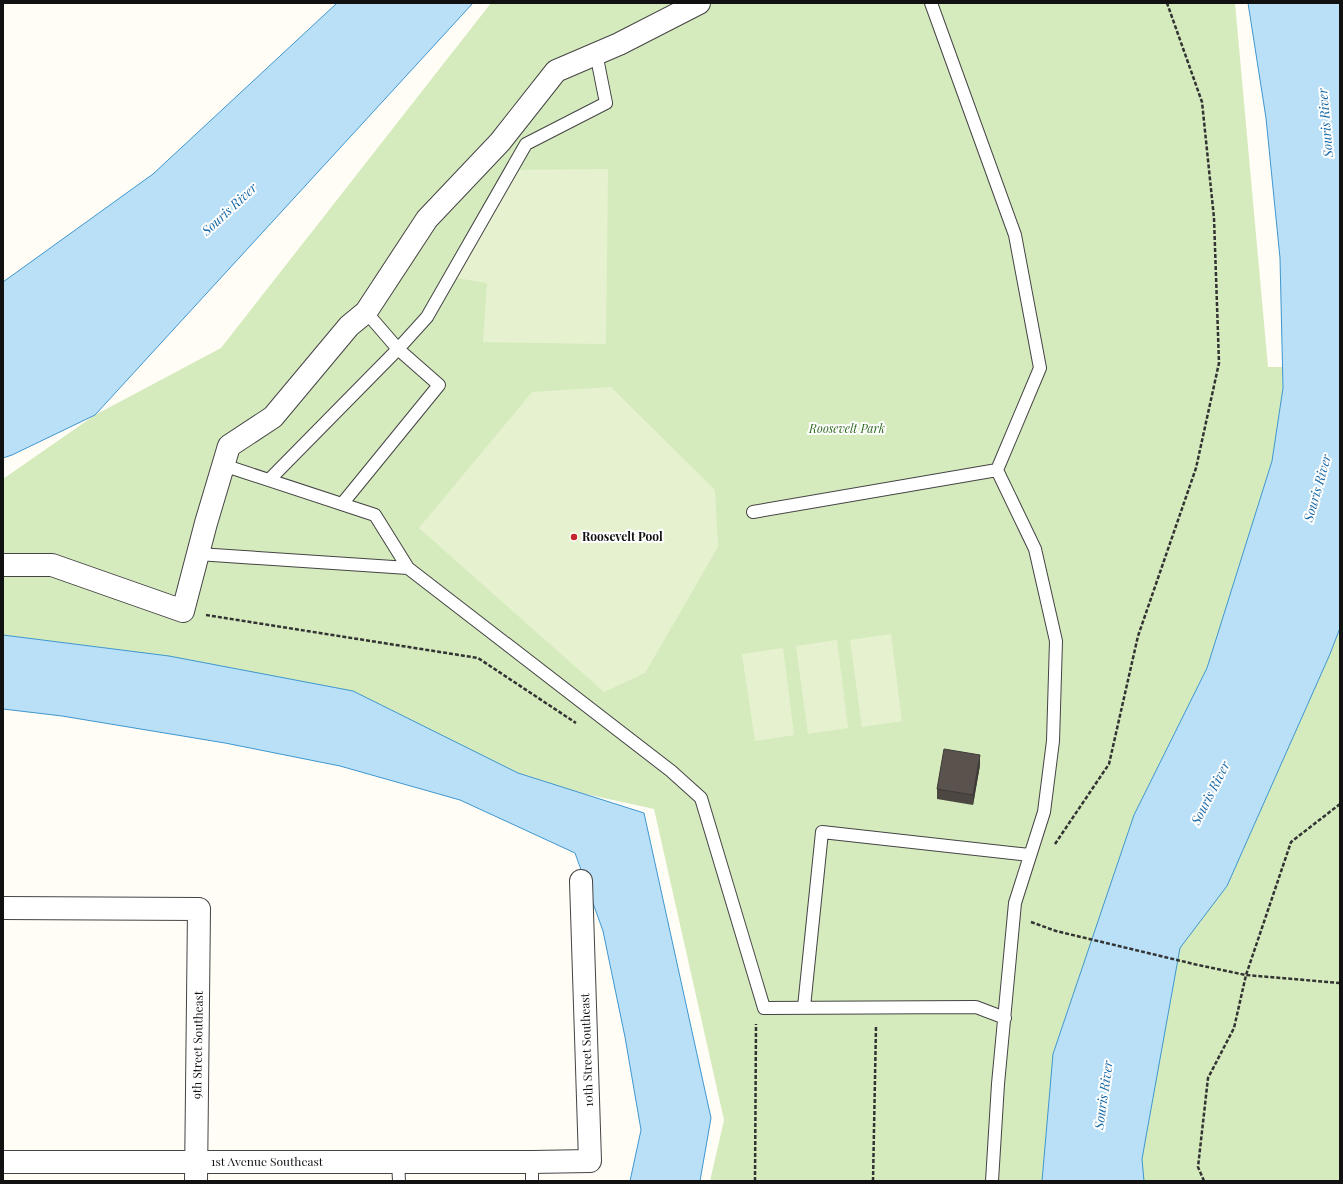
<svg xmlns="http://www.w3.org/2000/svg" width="1343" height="1184" font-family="'Playfair Display',serif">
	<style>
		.green { fill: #d5ebbd }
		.pitch { fill: #e6f2cf }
		.water { fill: #b9e0f7; stroke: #3f96cf }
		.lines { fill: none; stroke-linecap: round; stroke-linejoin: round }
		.lane-casing { stroke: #444; stroke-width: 14 }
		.street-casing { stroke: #444; stroke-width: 24 }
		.path { stroke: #333; stroke-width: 2.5; stroke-dasharray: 4 2; stroke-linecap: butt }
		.lane { stroke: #fff; stroke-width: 12 }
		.street { stroke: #fff; stroke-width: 22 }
		.wall { fill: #4d4742 }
		.shaded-wall { fill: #3f3936 }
		.building { fill: #5a524d; stroke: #3f3936 }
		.poi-dot { fill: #c4262e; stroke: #fff; stroke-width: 1.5 }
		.labels { text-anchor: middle; stroke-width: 4; stroke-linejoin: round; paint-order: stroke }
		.park-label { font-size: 12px; font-style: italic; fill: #2f6b1f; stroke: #fff }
		.poi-label { font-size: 12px; font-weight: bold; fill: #111; stroke: #fff; text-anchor: start }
		.street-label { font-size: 12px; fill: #111; stroke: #fff }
		.water-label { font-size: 13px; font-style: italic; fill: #1768a6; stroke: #fff }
	</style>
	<rect width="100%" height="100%" fill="#fffdf5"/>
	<path class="green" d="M491 3H1235L1268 367H1340V1181H710L724 1120 654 809 3 666V479L95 415 221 348Z"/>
	<path class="pitch" d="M608 169 606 344 483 342 487 283 445 276 518 170Z
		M611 387 715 490 718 547 645 673 604 692 419 528 532 392Z
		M891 634 902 721 862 727 850 640Z
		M837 640 848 728 808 734 796 646Z
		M783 648 794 735 755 741 742 654Z"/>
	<path class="water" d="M337 3H473L95 415 12 455 3 458V282L153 174Z
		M1248 3H1340V628L1330 654 1227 886 1180 948 1142 1159 1144 1181H1042L1053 1054 1134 815 1207 668 1272 461 1283 388 1280 258 1266 118Z
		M3 635 169 656 353 691 518 773 644 813 711 1118 700 1181H630L641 1130 625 1037 603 931 575 853 460 800 340 766 225 743 62 716 3 709Z"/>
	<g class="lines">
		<g class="lane-casing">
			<path id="lane" d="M931 3 1015 235 1040 368 997 470 1035 549 1056 641 1053 741 1044 812 1015 903 998 1084 992 1181
				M366 312 398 349 427 317 526 144 606 103 596 53
				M223 465 375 515 408 568 671 771 701 798 764 1008 976 1007 1005 1018
				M269 480 398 349 439 385 342 504
				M753 512 997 470
				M198 554 408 568
				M804 1007 822 832 1030 855
				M398 1162 399 1181
				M532 1162V1181"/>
		</g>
		<g class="street-casing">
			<g id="street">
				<path d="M3 565H52L183 611 206 523 229 446 273 417 349 326 366 312 427 219 500 142 556 71 619 44 699 3"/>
				<path d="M3 908 199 909 196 1181"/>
				<path id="s1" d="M3 1162H532L590 1161 581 881"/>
			</g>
		</g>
		<path class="path" d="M206 615 478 658 576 723
			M1055 844 1109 764 1138 636 1196 468 1219 363 1214 218 1202 102 1167 3
			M1031 922 1056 931 1198 965 1246 975 1340 983
			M755 1181 756 1024
			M873 1181 876 1026
			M1204 1181 1198 1167 1208 1078 1234 1028 1246 975 1291 842 1340 804"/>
		<use href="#lane" class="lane"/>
		<use href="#street" class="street"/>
	</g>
	<path class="wall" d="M980 765 973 805 937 799V789Z"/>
	<path class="shaded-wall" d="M980 755V765L973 805V795Z"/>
	<path class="building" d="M944 749 980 755 973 795 937 789Z"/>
	<circle class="poi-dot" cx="574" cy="537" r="4"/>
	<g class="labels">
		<g class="park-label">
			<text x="847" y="433">Roosevelt Park</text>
		</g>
		<g class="poi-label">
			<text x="582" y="541">Roosevelt Pool</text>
		</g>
		<g class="street-label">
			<text transform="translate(198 1045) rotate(-89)" y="4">9th Street Southeast</text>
			<text transform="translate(587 1050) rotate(-92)" y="4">10th Street Southeast</text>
			<text dy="4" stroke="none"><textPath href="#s1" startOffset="264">1st Avenue Southeast</textPath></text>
		</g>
		<g class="water-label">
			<text transform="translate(1325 123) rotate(-95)" y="5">Souris River</text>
			<text transform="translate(229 209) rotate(-43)" y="5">Souris River</text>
			<text transform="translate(1317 488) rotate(-74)" y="5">Souris River</text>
			<text transform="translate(1210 793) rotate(-63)" y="5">Souris River</text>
			<text transform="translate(1103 1095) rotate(-82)" y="5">Souris River</text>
		</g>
	</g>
	<rect width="1343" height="1184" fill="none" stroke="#111111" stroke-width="8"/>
</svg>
